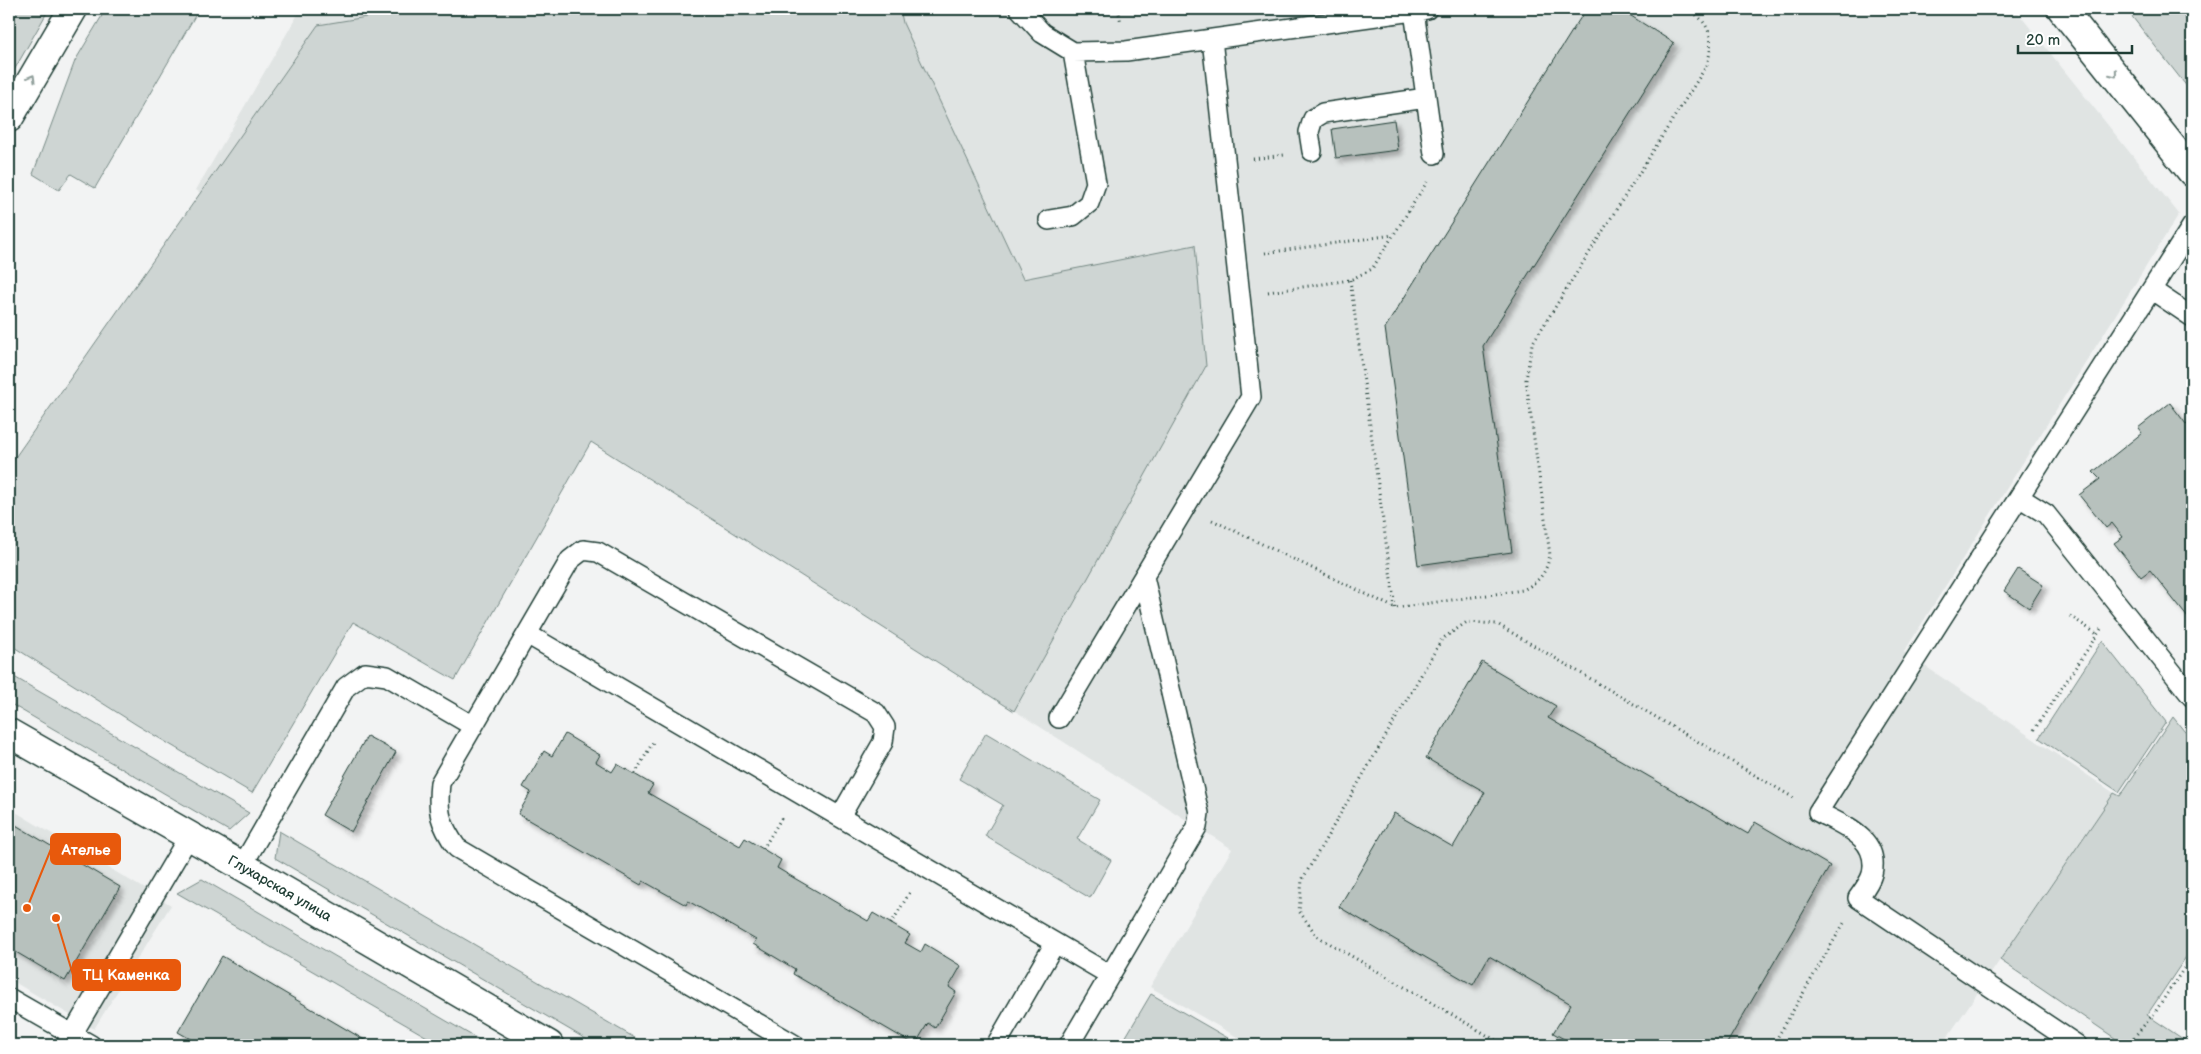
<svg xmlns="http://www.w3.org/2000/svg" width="2201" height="1054" font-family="'Balsamiq Sans',sans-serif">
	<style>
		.built { fill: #e0e4e3 }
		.green { fill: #ced5d3; stroke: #768984 }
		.building { fill: #b7c1bd; stroke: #1f3d34; filter: url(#shadow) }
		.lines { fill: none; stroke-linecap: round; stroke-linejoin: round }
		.service-casing { stroke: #1f3d34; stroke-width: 22 }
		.minor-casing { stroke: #1f3d34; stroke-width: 31 }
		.tertiary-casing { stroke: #1f3d34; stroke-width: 31 }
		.path { stroke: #1f3d34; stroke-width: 3; stroke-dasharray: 1 4; stroke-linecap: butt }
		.service { stroke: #fff; stroke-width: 19 }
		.minor { stroke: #fff; stroke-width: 28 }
		.tertiary { stroke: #fff; stroke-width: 28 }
		.oneway { stroke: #8f9e9a }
		.labels { text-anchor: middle; stroke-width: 4.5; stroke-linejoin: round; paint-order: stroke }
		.street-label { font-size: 14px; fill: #1f3d34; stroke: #fff }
		.leader { fill: none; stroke: #e8590c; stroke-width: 2 }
		.callout-dot { fill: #e8590c; stroke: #fff; stroke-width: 2 }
		.callout { fill: #e8590c; stroke: #e8590c; stroke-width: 2 }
		.callout-label { font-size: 15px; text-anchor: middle; font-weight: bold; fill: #fff }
	</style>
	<defs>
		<filter id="shadow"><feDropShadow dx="4.5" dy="4.5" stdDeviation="2.5" flood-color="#0004"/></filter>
	</defs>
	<rect width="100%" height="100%" fill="#f2f3f3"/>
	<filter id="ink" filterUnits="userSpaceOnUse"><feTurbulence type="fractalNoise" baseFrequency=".02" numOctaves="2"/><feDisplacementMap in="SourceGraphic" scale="10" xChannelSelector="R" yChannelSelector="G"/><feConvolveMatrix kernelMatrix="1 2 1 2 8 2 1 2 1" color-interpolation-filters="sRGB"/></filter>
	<g filter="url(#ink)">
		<path class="built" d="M301 9H2015L2179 214 1904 652 2114 793 1942 1045H1251L1150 987 1232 849 196 190Z
			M9 808 171 905 94 1029 9 979Z"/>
		<path class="green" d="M9 9H49L9 79Z
			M106 9H199L95 188 71 174 59 190 33 174 75 61Z
			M415 9H900L903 23 1023 279 1195 245 1206 366 1014 711 591 442 455 680 353 622 252 793 137 725 9 644V466L318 25Z
			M2126 9H2178L2192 27V93Z
			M2102 641 2166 722 2119 792 2039 738Z
			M9 674 249 813 229 831 9 703Z
			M2173 717 2192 741V948L2147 1015 2192 1045H2125L2000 960 2114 793 2120 796Z
			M986 733 1100 800 1077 839 1111 860 1090 898 985 836 1003 805 959 779Z
			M279 831 647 1045H596L275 858Z
			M202 879 488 1045H441L177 893Z
			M1151 994 1240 1045H1121Z"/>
		<path class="building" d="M1586 9H1620L1674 43 1483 346 1512 552 1418 565 1385 328Z
			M1394 120 1398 150 1336 158 1332 129Z
			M2170 403 2186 424 2192 419V623L2150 570 2141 577 2114 543 2123 537 2112 523 2106 528 2079 495 2100 479 2093 472 2142 433 2138 428Z
			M2018 569 2043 585 2029 608 2004 591Z
			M1482 662 1556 706 1548 718 1748 834 1755 822 1830 866 1726 1045H1575L1553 1033 1571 1004 1489 956 1473 985 1339 907 1394 813 1453 847 1485 792 1426 758Z
			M565 734 600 755 596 762 612 772 617 764 653 785 648 793 740 846 745 838 781 860 777 868 868 921 873 913 910 935 905 943 921 952 925 944 961 966 949 987 956 992 935 1028 928 1023 915 1045 793 974 795 969 753 944 756 940 688 901 686 905 643 881 641 885 518 814 531 792 523 787 544 751 552 756Z
			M367 736 396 752 351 832 322 815Z
			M9 821 120 887 65 981 9 948Z
			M222 956 373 1045H201L178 1032Z"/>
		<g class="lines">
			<g class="service-casing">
				<path id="service" d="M1020 9 1042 33 1073 52 1126 51 1427 9
					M1414 11 1434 154
					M1312 151 1309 132 1313 119 1323 113 1426 98
					M1049 220 1073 216 1089 203 1096 183 1073 52
					M2152 290 2192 317
					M2019 497 2046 514 2192 697
					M527 634 1110 975
					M1059 718 1251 397 1212 39
					M242 866 346 687 365 673 387 676 473 726
					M9 998 91 1045
					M66 1045 189 836
					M795 1045 457 848C440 824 437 812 440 783L570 560 583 550 598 552 876 713 885 727 883 742 840 817
					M996 1045 1055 943
					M1069 1045 1197 827 1199 813 1144 577
					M2077 1045 1858 898C1863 891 1870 882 1872 874 1880 838 1844 826 1818 812L2192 226"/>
			</g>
			<g class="minor-casing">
				<path id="minor" d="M2062 9 2192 172
					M9 733 242 866 549 1045"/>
			</g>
			<g class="tertiary-casing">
				<path id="tertiary" d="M9 118 73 9"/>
			</g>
			<path class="path" d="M1118 9 1121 23
				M1253 159 1284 155
				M1265 253 1393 235
				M1350 280 1395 608
				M1268 292 1350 280 1372 269 1427 182
				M1212 520 1395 608 1523 590C1540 581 1546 573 1550 555L1526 380 1532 344 1707 65C1714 40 1712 24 1688 9
				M2070 616 2097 634
				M2034 730 2101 629
				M635 774 653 742
				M763 849 782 817
				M891 924 910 892
				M1504 1045 1317 936 1299 911 1302 880 1442 639 1467 622 1497 624 1794 798
				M1773 1045 1844 923
				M2127 1045 2153 1015 2192 956"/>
			<use href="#service" class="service"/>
			<use href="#minor" class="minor"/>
			<use href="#tertiary" class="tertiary"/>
		</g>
		<defs><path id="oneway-chevron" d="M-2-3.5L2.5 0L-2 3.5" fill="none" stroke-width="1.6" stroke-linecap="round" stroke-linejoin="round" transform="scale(1.25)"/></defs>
		<g class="oneway">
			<use href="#oneway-chevron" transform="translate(2114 74) rotate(51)"/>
			<use href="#oneway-chevron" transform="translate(32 78) rotate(-60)"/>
		</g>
	</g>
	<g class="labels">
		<g class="street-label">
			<text transform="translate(280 888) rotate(30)" y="5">Глухарская улица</text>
		</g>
	</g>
	<path class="leader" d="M27 908L51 849M56 918L73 975"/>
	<g class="callout-dot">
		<circle cx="27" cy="908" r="5"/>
		<circle cx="56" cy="918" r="5"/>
	</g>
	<g class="callout">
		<rect x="51" y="834" width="69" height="30" rx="5"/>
		<rect x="73" y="960" width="107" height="30" rx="5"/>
	</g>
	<g class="callout-label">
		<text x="86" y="855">Ателье</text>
		<text x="126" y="980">ТЦ Каменка</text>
	</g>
	<rect width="2201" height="1054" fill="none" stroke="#fff" stroke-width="30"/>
	<rect x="15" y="15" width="2171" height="1024" fill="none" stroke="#1f3d34" stroke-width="2" filter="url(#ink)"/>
	<path d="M2018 45v8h114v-8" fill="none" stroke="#1f3d34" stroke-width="2.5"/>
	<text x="2026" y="45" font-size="15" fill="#1f3d34" stroke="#ffffff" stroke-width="4" paint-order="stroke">20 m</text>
</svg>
